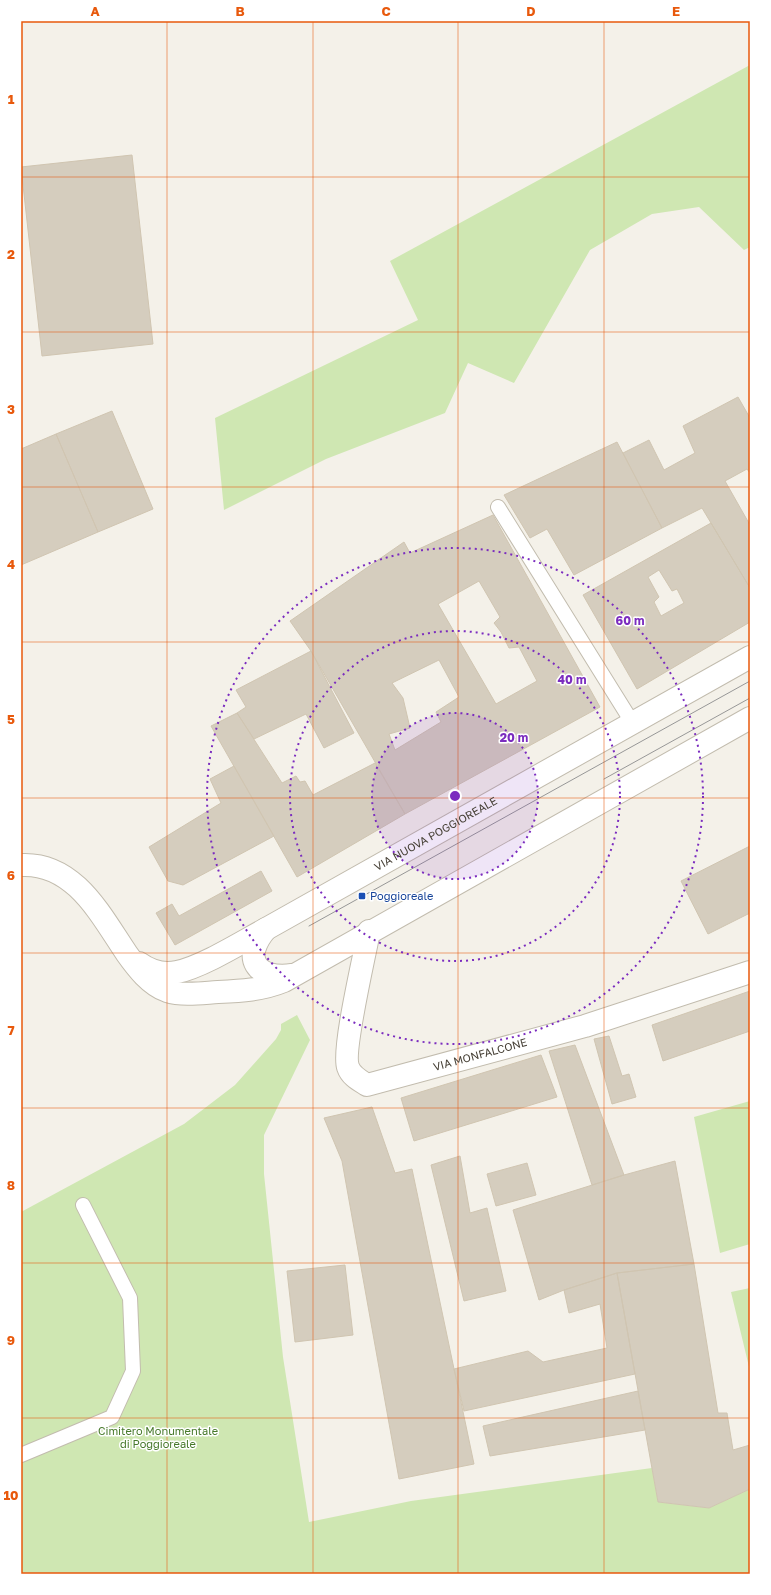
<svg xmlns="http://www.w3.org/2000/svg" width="771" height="1595" font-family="'Golos Text',sans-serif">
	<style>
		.green { fill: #cfe7b2 }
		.building { fill: #d5cdbe; stroke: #d0c5b1; fill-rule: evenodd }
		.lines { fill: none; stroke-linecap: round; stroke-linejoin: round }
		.lane-casing { stroke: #c2bcae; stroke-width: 16 }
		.street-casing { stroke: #c2bcae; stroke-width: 24 }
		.lane { stroke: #fff; stroke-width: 14 }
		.street { stroke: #fff; stroke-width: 22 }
		.tram { stroke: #979797; stroke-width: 1 }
		.grid { fill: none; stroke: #e8590c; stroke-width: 1; stroke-opacity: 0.55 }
		.ring { fill: none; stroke: #7b2cbf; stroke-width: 2; stroke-dasharray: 2 4 }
		.transit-dot { fill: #1a4fb4; stroke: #fff; stroke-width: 1.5 }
		.labels { text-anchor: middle; stroke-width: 3; stroke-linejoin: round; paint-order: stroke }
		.street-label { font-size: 11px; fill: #474137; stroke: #fff }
		.transit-label { font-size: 11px; fill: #164399; stroke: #fff; text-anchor: start }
		.park-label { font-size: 11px; fill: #47792b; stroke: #fff }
		.centre { fill: #7b2cbf; stroke: #fff; stroke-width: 2 }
		.ring-label { font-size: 12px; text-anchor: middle; font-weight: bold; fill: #7b2cbf; stroke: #fff; stroke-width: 3; stroke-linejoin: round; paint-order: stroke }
		.neatline { fill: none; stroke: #e8590c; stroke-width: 1.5 }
		.grid-label { font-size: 13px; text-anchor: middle; font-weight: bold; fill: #e8590c }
	</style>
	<rect width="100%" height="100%" fill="#f4f1e9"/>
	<path class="green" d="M750 65V247L744 250 699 207 652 214 590 250 514 383 468 363 445 413 326 459 224 510 215 418 418 320 390 261Z
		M297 1015 310 1040 264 1135V1174L283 1357 309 1522 411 1501 652 1468 658 1502 709 1508 750 1489V1574H21V1212L184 1124 235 1085 276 1039 281 1030V1024Z
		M750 1101V1244L720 1253 694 1117Z
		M750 1288V1371L731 1292Z"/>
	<path class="building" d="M132 155 153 344 42 356 21 167Z
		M738 397 750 418V473L747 469 725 481 750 525V588L702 508 662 528 623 453 649 440 664 470 695 453 683 426Z
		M112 411 153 509 98 532 56 434Z
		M56 434 98 532 21 565V449Z
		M617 442 662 528 574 575 547 529 530 538 504 495Z
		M493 515 600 707 405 814 311 651 290 621 404 542 410 553ZM479 581 500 617 494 623 501 632 509 648 519 647 537 681 496 704 438 604ZM439 660 459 697 436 712 441 722 395 750 389 734 410 728 403 698 392 683Z
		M711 523 750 588V622L637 689 583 595ZM659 570 672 591 677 589 684 603 661 616 654 602 659 597 648 577Z
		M311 651 354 733 324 748 306 714 254 739 237 713 246 707 236 690Z
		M237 713 282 783 296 776 300 782 305 781 313 795 375 763 405 814 297 877 211 726Z
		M234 766 274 836 183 885 168 881 149 847 221 803 210 779Z
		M750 846V913L708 934 681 881Z
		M261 871 272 891 175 945 156 913 172 904 179 916Z
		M750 991V1031L663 1061 652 1025Z
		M609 1036 622 1076 629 1074 636 1097 612 1104 594 1039Z
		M575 1045 624 1175 592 1185 549 1051Z
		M541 1055 557 1097 414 1141 401 1098Z
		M372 1107 395 1173 412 1169 474 1464 399 1479 342 1161 324 1118Z
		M460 1156 470 1213 487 1208 506 1291 464 1301 431 1165Z
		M675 1161 694 1264 617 1273 564 1290 539 1300 513 1210 624 1175Z
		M527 1163 536 1195 496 1206 487 1174Z
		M694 1264 718 1413H727L733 1450 750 1445V1489L709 1508 658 1502 617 1273Z
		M345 1265 353 1335 295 1342 287 1271Z
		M617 1273 635 1374 464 1411 454 1369 528 1351 543 1362 607 1348 600 1304 569 1313 564 1290Z
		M638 1391 645 1430 490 1456 483 1426Z"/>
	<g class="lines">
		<g class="lane-casing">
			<path id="lane" d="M498 507 632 722
				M21 1455 112 1417 133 1371 130 1298 83 1205"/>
		</g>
		<g class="street-casing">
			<g id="street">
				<path d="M21 865C75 862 101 916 127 954 137 968 150 985 167 991 183 996 202 993 218 992 241 991 262 990 284 981L750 718"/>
				<path d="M266 929C241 958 256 980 292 975"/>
				<path id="s1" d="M369 931C365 954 342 1050 348 1067 351 1076 359 1080 367 1085L585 1026 750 972"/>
				<path id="s2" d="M139 963C150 971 163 975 177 972 202 967 242 942 266 929L750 657"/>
			</g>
		</g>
		<use href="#lane" class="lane"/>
		<use href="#street" class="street"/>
		<path class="tram" d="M604 779 750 698
			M309 926 750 681"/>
	</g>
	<path class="grid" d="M167 21V1574M313 21V1574M458 21V1574M604 21V1574M21 177H750M21 332H750M21 487H750M21 642H750M21 798H750M21 953H750M21 1108H750M21 1263H750M21 1418H750"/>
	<circle cx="455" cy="796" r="83" fill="#7b2cbf" fill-opacity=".12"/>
	<g class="ring">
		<circle cx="455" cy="796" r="83"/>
		<circle cx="455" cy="796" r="165"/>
		<circle cx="455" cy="796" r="248"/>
	</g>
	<rect class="transit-dot" x="358" y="892" width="8" height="8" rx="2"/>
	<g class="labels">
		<g class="street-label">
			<text dy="4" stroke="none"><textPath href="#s2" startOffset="334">VIA NUOVA POGGIOREALE</textPath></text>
			<text dy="4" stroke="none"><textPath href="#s1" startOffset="282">VIA MONFALCONE</textPath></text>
		</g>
		<g class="transit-label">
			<text x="370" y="900">Poggioreale</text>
		</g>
		<g class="park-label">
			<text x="158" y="1435">Cimitero Monumentale<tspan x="158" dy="13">di Poggioreale</tspan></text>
		</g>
	</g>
	<circle cx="455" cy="796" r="6" class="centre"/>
	<g class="ring-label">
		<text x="630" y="625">60 m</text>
		<text x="572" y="684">40 m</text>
		<text x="514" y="742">20 m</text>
	</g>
	<rect width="771" height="1595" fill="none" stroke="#ffffff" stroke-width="44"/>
	<rect x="22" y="22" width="727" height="1551" class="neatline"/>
	<g class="grid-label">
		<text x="95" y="16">A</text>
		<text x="240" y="16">B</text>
		<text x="386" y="16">C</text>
		<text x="531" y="16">D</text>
		<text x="676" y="16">E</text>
		<text x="11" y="104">1</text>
		<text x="11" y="259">2</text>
		<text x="11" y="414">3</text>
		<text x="11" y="569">4</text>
		<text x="11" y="724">5</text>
		<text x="11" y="880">6</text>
		<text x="11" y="1035">7</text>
		<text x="11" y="1190">8</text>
		<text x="11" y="1345">9</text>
		<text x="11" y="1500">10</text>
	</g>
</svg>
